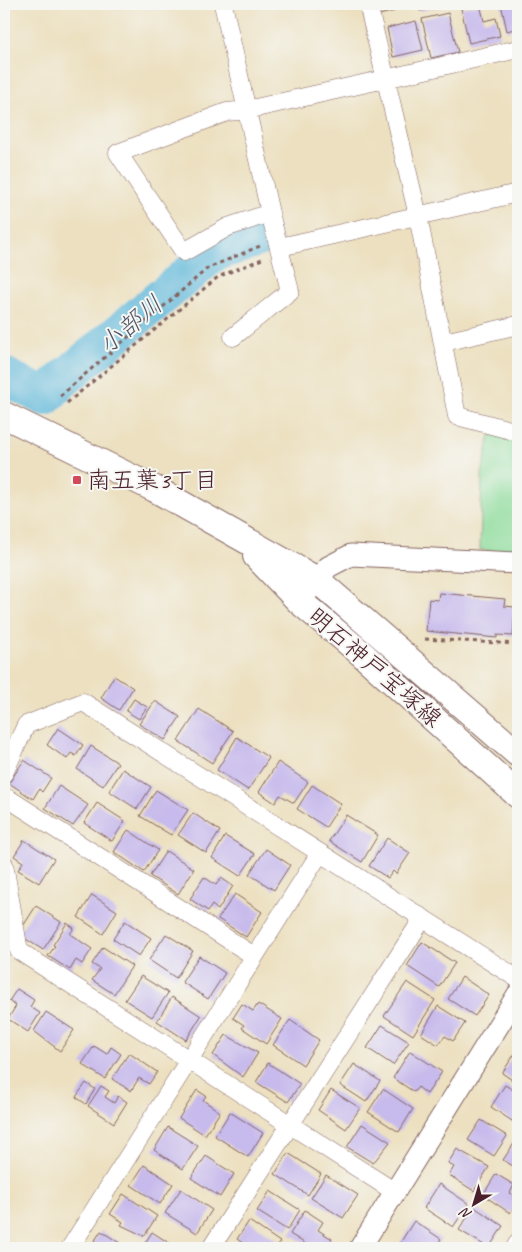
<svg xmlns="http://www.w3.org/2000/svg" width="522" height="1252" font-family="Caveat,'Klee One',sans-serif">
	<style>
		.green { fill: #8ddc9b; stroke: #6c7e63 }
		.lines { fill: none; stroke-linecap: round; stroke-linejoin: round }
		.river { stroke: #5cb6d9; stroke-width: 38 }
		.building { fill: #c7baec }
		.minor-casing { stroke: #83635f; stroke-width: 19 }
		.tertiary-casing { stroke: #83635f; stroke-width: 23 }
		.primary-casing { stroke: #83635f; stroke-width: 28 }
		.path { stroke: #83635f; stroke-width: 3; stroke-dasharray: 4 4; stroke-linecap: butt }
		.minor { stroke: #fff; stroke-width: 18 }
		.tertiary { stroke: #fff; stroke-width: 21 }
		.primary { stroke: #fff; stroke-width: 26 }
		.poi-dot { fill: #d1495b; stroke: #f6f6f2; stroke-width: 2 }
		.labels { text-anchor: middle; stroke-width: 4; stroke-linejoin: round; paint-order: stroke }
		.poi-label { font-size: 24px; fill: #4a1f2b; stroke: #f6f6f2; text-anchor: start }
		.street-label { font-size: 24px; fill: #4a1f2b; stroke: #f6f6f2 }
		.water-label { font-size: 25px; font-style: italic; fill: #505468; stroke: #f6f6f2 }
	</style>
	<rect width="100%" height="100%" fill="#f6f6f2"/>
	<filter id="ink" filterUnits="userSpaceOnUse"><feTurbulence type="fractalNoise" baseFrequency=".02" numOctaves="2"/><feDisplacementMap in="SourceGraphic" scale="10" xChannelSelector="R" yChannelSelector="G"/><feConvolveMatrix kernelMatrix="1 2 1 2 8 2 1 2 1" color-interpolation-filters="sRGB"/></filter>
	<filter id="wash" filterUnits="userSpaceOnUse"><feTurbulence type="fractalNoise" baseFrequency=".0096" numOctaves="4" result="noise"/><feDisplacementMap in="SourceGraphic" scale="20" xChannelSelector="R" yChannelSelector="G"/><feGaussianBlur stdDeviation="1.12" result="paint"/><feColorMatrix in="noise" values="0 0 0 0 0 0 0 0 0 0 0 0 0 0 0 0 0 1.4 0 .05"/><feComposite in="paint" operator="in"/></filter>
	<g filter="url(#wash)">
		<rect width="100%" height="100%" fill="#ece0c0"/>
		<path class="green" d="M490 434 518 442V552L480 550 482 475Z"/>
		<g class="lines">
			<path class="river" d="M4 376 45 397 61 381 214 253 260 237"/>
		</g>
		<g id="blocks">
			<path class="building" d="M376 4H393L395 11 379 15Z
				M418 4H445V5L420 11Z
				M480 4 484 21 496 18 500 36 469 43 461 8Z
				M501 4H518V28L507 31Z
				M448 13 458 52 431 58 422 19Z
				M416 21 423 50 393 57 387 28Z
				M439 593 505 599 504 606 515 607 513 636 497 635V638L426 631 429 599 438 600Z
				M114 676 133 688 119 710 101 698Z
				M134 699 147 707 139 719 126 711Z
				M155 701 180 717 165 740 139 724Z
				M199 709 233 731 212 763 178 741Z
				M58 728 83 745 76 756 71 753 67 759 47 745Z
				M237 737 269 758 248 790 217 770Z
				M91 746 118 763 103 786 77 769Z
				M24 760 51 778 42 792 39 789 33 799 9 783Z
				M278 762 308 782 294 803 280 795 275 803 259 792Z
				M123 769 151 787 137 809 109 791Z
				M312 785 341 804 326 827 297 809Z
				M59 786 88 805 73 826 45 808Z
				M156 790 188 810 171 835 140 816Z
				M97 803 125 821 112 841 84 823Z
				M193 813 220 831 206 853 178 835Z
				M346 815 378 835 362 862 329 841Z
				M128 830 158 850 144 872 114 852Z
				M225 836 255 854 240 876 212 858Z
				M387 838 410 853 396 874 393 871 388 878 369 866Z
				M24 840 54 859 39 883 18 870 23 862 14 856Z
				M266 849 290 865 274 890 249 874Z
				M166 851 194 869 178 894 150 876Z
				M204 877 216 885 221 878 233 886 218 910 212 905 208 911 190 899Z
				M235 894 262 912 246 937 218 919Z
				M92 895 117 911 103 934 78 917Z
				M36 906 61 922 43 950 18 934Z
				M125 921 151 938 139 956 113 939Z
				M67 923 74 928 70 934 92 949 82 964 76 960 70 970 48 956 55 946 53 945Z
				M166 934 193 951 176 978 149 960Z
				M422 942 455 963 439 987 407 966Z
				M103 947 132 966 114 994 92 980 100 969 92 964Z
				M199 956 225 973 208 999 182 982Z
				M141 976 168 993 152 1017 125 1000Z
				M462 977 489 995 475 1016 448 999Z
				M407 982 435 1000 413 1035 384 1016Z
				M17 989 34 1000 30 1007 40 1013 28 1032 8 1019 16 1006 9 1001Z
				M172 997 201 1016 186 1040 157 1021Z
				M242 1004 253 1011 258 1004 282 1019 266 1044 242 1028 244 1025 233 1018Z
				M438 1006 465 1023 453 1041 445 1036 438 1045 421 1034Z
				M46 1012 74 1030 60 1051 34 1031Z
				M290 1020 319 1040 303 1065 273 1045Z
				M382 1025 409 1042 393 1065 367 1048Z
				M226 1035 258 1053 243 1077 213 1055Z
				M94 1046 107 1054 111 1047 121 1054 105 1079 82 1064Z
				M518 1049V1084L502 1073Z
				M410 1051 442 1072 427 1094 418 1087 414 1092 393 1078Z
				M129 1053 157 1072 149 1084 139 1078 131 1091 112 1079Z
				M268 1063 300 1084 288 1102 256 1082Z
				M354 1064 380 1081 366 1102 340 1085Z
				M86 1083 95 1089 86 1104 76 1097Z
				M505 1085 518 1093V1118L515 1123 491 1107Z
				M101 1086 109 1091 105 1097 114 1103 118 1096 127 1102 114 1123 88 1106Z
				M383 1089 413 1109 399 1132 368 1112Z
				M197 1090 206 1096 203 1100 220 1112 205 1135 179 1118Z
				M331 1090 360 1108 346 1129 318 1110Z
				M230 1112 263 1133 248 1157 215 1136Z
				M481 1120 507 1136 494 1156 468 1140Z
				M362 1124 390 1142 373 1163 347 1147Z
				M168 1127 198 1146 183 1169 154 1150Z
				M517 1139 518 1140V1169L503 1160Z
				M457 1149 489 1167 474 1191 449 1175 454 1167 448 1163Z
				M288 1153 321 1174 308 1195 275 1174Z
				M206 1156 234 1174 220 1197 191 1178Z
				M144 1165 173 1184 160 1204 131 1185Z
				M496 1174 514 1185 510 1193 518 1198V1201L510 1213 483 1195Z
				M326 1175 358 1195 343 1218 311 1198Z
				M439 1184 469 1204 453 1227 424 1208Z
				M181 1189 212 1210 197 1233 165 1213Z
				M270 1191 300 1210 287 1230 257 1211Z
				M123 1194 157 1216 144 1236 121 1225 123 1222 110 1214Z
				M474 1207 503 1226 489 1248 459 1230Z
				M305 1210 323 1222 318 1230 332 1239 326 1248H312L290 1234Z
				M249 1221 280 1242 276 1248H242L244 1244 237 1239Z
				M414 1221 441 1239 435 1248H408L400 1243Z
				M101 1231 115 1240 128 1248H90Z
				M152 1232 177 1248H142Z"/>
		</g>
	</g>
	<g filter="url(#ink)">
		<use href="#blocks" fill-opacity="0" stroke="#83635f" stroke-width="1"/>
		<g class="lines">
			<g class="minor-casing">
				<path id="minor" d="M223 4 270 213 290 291 233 337
					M368 4 418 216 457 416 518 432
					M270 213 228 227 184 252 118 153 227 112 247 110 518 49
					M280 247 518 193
					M444 342 518 325
					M4 773 26 725 83 702 518 979
					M4 799H9L254 956
					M4 864 19 951 395 1192
					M70 1248 320 853
					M211 1248 423 918
					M515 1248 518 1243"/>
			</g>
			<g class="tertiary-casing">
				<path id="tertiary" d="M308 591 328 567 351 555 518 563
					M360 1248 518 994"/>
			</g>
			<g class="primary-casing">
				<path id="primary" d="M4 415 155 489 317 580 518 754
					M256 556 299 601 362 654 518 795"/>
			</g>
			<path class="path" d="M60 396 208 268 260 246
				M67 403 218 277 262 259
				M425 639 518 644"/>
			<use href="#minor" class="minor"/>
			<use href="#tertiary" class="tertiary"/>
			<use href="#primary" class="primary"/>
		</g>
	</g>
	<rect class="poi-dot" x="72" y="475" width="10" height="10" rx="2.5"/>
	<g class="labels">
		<g class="poi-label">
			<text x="87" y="488">南五葉3丁目</text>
		</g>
		<g class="street-label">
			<text transform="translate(375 667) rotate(41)" y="8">明石神戸宝塚線</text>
		</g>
		<g class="water-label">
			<text transform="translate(130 324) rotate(-40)" y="9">小部川</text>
		</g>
	</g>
	<rect width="522" height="1252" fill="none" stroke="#f6f6f2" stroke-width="20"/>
	<g transform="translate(474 1204) rotate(218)" stroke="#f6f6f2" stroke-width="4" paint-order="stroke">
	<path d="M0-4L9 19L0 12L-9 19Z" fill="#4a1f2b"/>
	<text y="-8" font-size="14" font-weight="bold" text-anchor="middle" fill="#4a1f2b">N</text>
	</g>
</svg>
